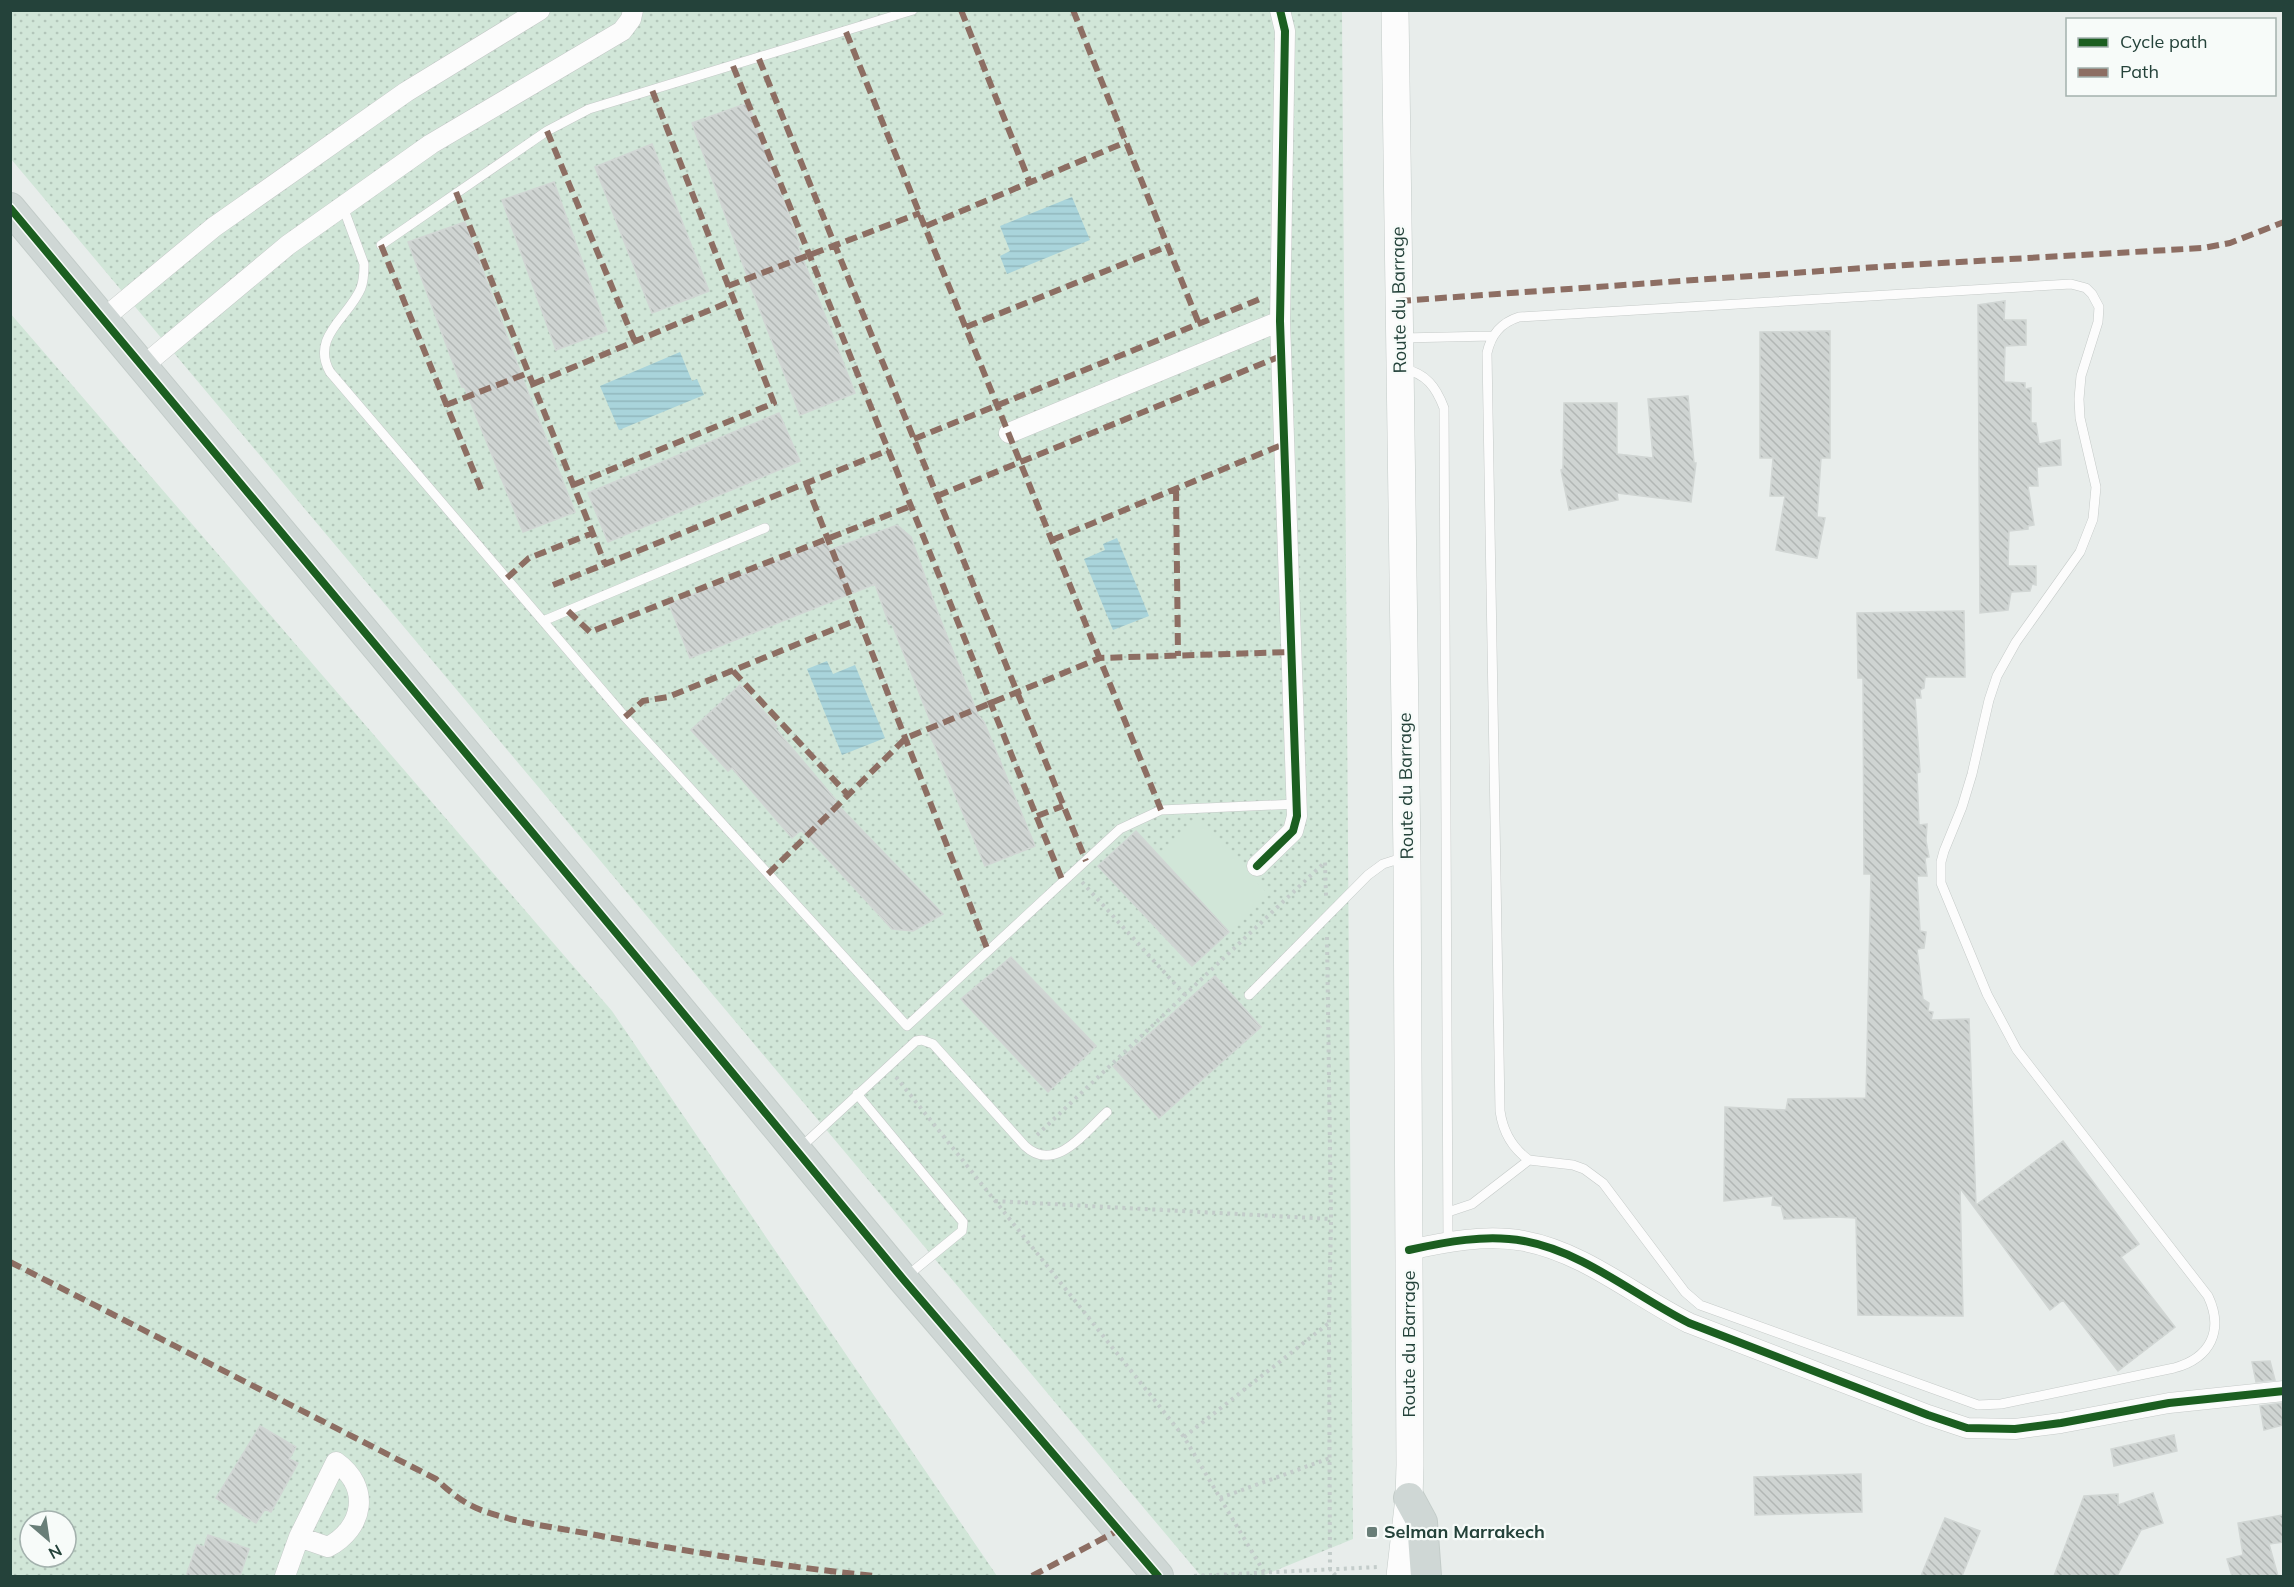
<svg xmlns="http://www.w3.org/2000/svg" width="2294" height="1587" font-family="Mulish,sans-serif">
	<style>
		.grass { fill: url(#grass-dots); fill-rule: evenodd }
		.pitch { fill: #d1e6d8 }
		.water { fill: url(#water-rules) }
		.building { fill: url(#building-back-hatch); stroke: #d1d6d4; stroke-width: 1.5 }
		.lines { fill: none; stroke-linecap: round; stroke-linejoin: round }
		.lane-casing { stroke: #c5cac8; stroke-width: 10 }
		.street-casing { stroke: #c5cac8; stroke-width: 21 }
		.secondary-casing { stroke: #c3cbc8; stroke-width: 28 }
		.primary-casing { stroke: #c3ccc9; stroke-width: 32 }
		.path { stroke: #c3ccca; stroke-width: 4; stroke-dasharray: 3 4.5; stroke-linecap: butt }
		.lane { stroke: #fcfcfc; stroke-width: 9 }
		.street { stroke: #fcfcfc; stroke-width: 20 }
		.secondary { stroke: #fcfcfc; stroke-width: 27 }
		.primary { stroke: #cfd7d5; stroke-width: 30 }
		.quiet { stroke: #8d6e63; stroke-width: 6; stroke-dasharray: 12 6; stroke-linecap: butt }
		.cycleway-casing { stroke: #f7fbf9; stroke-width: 11 }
		.cycleway { stroke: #1b5e20; stroke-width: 8 }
		.poi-dot { fill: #697e78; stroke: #f7fbf9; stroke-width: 2 }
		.labels { text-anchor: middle; stroke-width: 4.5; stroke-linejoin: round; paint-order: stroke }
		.street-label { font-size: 18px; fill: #24423a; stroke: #f7fbf9 }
		.poi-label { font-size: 18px; font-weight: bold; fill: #24423a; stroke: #f7fbf9; text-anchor: start }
	</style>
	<defs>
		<pattern id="grass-dots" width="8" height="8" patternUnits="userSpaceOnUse" patternTransform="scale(1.5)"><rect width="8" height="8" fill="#d1e6d8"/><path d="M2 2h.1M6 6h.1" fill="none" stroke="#b3c6ba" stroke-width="1.8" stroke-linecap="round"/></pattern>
		<pattern id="water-rules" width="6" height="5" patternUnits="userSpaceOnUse" patternTransform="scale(1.5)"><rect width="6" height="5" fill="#a9d4db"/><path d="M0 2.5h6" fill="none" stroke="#91b7bd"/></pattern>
		<pattern id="building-back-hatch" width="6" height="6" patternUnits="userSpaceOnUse" patternTransform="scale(1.5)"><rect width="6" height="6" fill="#cfd4d2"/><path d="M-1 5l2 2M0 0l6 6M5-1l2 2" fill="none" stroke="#b2b7b5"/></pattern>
	</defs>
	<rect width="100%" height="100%" fill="#e8edeb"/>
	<path class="grass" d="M10 11H1342L1353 1539 1262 1576H1201L11 159Z
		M10 313 612 1011 997 1576H11ZM30 1521H66V1557H30Z"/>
	<path class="pitch" d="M1198 819 1269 895 1229 931 1158 856Z"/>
	<path class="water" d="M1072 197 1090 240 1007 274 1000 256 1010 251 1000 226Z
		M680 352 692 381 697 379 704 395 619 430 600 386Z
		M1117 538 1149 616 1113 630 1084 559 1105 550 1103 544Z
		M827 661 833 674 855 665 885 738 842 755 807 669Z"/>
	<path class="building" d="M748 103 800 245 798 246 855 393 800 415 750 284 692 123Z
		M652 144 709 291 652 313 595 167Z
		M554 182 607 331 556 350 502 200Z
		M465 222 524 382 575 512 523 532 464 386 462 387 408 242Z
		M2005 301 2004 320H2026V345L2005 346 2004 382 2025 383V389L2031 388V423H2036L2039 444 2060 440 2061 465 2037 467 2038 486H2028L2034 525 2028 526V529L2009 531 2008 566H2036V585L2032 584 2030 591 2011 592 2008 610 1980 613 1978 305Z
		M1830 331V458H1821L1817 517 1825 518 1817 558 1776 550 1785 496H1770L1773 458H1760V332Z
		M1688 396 1694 463H1696L1691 502 1617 493 1618 500 1569 510 1561 470 1563 469 1564 403H1617V454L1653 458 1648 399Z
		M779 413 800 461 608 542 588 493Z
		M897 525 911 537 936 608 978 715 984 722 1035 846 985 866 928 730 933 728 892 624H889L875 584 690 658 669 604 827 541 830 550Z
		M1964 611 1965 677H1925L1924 688 1920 690 1921 698H1915L1920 772 1917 773 1919 825 1927 824 1926 841 1929 857 1925 858 1927 876H1917L1920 931 1926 932 1924 948 1917 949 1923 999 1929 1003 1928 1011 1933 1012 1931 1020 1969 1019 1976 1205 2063 1141 2139 1244 2121 1257 2175 1327 2118 1371 2063 1300 2050 1310 1960 1188 1963 1316 1858 1315 1856 1218 1835 1217 1784 1219 1781 1206 1772 1205 1773 1196 1724 1201 1725 1107 1786 1110 1788 1099 1866 1098 1871 874H1864L1863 678H1858L1857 613Z
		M740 685 777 726 775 728 836 800 834 801 943 914 913 931 892 929 801 830 792 838 732 768 728 771 691 730Z
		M1136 831 1229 932 1192 966 1098 866Z
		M1011 957 1096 1046 1048 1092 961 999Z
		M1215 976 1261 1027 1159 1118 1113 1066Z
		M2270 1361 2275 1380 2256 1382 2252 1362Z
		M2282 1403 2283 1425 2264 1430 2260 1406Z
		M260 1426 296 1447 289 1459 298 1463 271 1512 265 1509 256 1523 216 1498Z
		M2174 1435 2177 1451 2114 1466 2111 1449Z
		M1861 1474 1862 1512 1755 1515 1754 1477Z
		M2153 1493 2163 1523 2141 1530 2117 1576H2054L2084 1496 2118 1494V1505Z
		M2283 1515V1542L2269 1544 2278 1576H2232L2227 1559 2243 1555 2238 1523Z
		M1945 1518 1980 1531 1962 1576H1921Z
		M208 1535 249 1549 240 1576H186L197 1545 204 1547Z"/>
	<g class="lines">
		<g class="lane-casing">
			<path id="lane" d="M343 207 364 264C364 272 364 280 361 288 349 317 310 337 330 372L625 717 907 1026 1120 829 1161 810 1296 804
				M381 245 547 131 589 109 913 10
				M1402 338 1492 336
				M1403 369C1426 373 1436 387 1444 408L1448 1242
				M543 621 765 528
				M1249 995 1368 875 1383 864 1405 857
				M857 1094 963 1222 962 1231 907 1276
				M800 1148 916 1041 922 1040 933 1044 1025 1146C1055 1174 1085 1132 1107 1112
				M1448 1212 1472 1204 1529 1160 1573 1165 1584 1169 1603 1183 1685 1292 1700 1305 1978 1405 2001 1404 2174 1368C2211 1358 2224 1330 2208 1296L2017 1050 1987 994 1941 883V862L1944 851 1962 807 1972 774 1989 700 1997 676 2016 642 2080 552 2093 519 2096 487 2080 418 2079 399 2081 376 2098 322 2099 307 2092 294 2086 288 2071 284 1519 317C1500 323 1491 335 1487 353L1500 1111C1503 1132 1512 1148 1529 1160"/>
		</g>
		<g class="street-casing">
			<path id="street" d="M103 319 214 227 406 92 540 10
				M143 366 288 245 431 144 622 31 631 19 633 10
				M1009 433 1280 321
				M1257 866 1293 831 1297 816 1280 321 1285 31 1280 10
				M1409 1250C1445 1242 1486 1234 1524 1241 1584 1252 1635 1296 1689 1323L1928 1415 1967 1428 2015 1429 2061 1423 2169 1403 2284 1391
				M285 1576 299 1537 336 1462C371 1487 364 1528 328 1547L299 1537"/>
		</g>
		<g class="secondary-casing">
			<path id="secondary" d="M1395 10 1407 857 1410 1465 1409 1498 1400 1576"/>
		</g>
		<g class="primary-casing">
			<path id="primary" d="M10 208 648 971 903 1279 1158 1576
				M1409 1498 1422 1522 1426 1576"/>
		</g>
		<path class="path" d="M1082 882 1185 995
			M1327 937 1331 1219 1329 1323 1330 1569 1336 1576
			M896 1077 1184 1437 1264 1572
			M1037 1135 1325 862 1326 896
			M995 1201 1331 1219
			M1184 1437 1329 1323
			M1220 1498 1330 1458
			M1194 1576 1378 1567"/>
		<use href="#lane" class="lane"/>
		<use href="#street" class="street"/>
		<use href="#secondary" class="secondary"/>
		<use href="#primary" class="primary"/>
		<path class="quiet" d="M961 10 1030 183
			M1073 10 1199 324
			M846 32 1161 810
			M759 59 1086 861
			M733 66 1063 882
			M547 131 635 342
			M456 192 605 564
			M926 226 1126 142
			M381 245 483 494
			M728 286 920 213
			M1399 301 1906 265 2203 248 2230 243 2284 222
			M966 327 1168 246
			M533 384 734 300
			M446 405 528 373
			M914 439 1260 299
			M806 483 988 951
			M573 485 774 403 652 90
			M1176 489 1178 656
			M937 496 1281 356
			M1052 540 1284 444
			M507 578 529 558 593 533
			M553 585 889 450
			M568 611 590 632 911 506
			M733 671 848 795
			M625 717 643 701 668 697 859 619
			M1037 816 1063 806
			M768 874 906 738 1100 658 1291 652
			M10 1262 436 1479C450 1492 463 1503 481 1510 519 1524 561 1528 601 1536 692 1552 784 1567 876 1576
			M1032 1576 1119 1530"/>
		<g class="cycleway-casing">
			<path id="cycleway" d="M10 208 648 971 903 1279 1158 1576
				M1257 866 1293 831 1297 816 1280 321 1285 31 1280 10
				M1409 1250C1445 1242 1486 1234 1524 1241 1584 1252 1635 1296 1689 1323L1928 1415 1967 1428 2015 1429 2061 1423 2169 1403 2284 1391"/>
		</g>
		<use href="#cycleway" class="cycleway"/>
	</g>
	<rect class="poi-dot" x="1366" y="1526" width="12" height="12" rx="3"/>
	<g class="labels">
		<g class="street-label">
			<text transform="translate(1399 300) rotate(-91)" y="6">Route du Barrage</text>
			<text transform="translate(1406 786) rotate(-91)" y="6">Route du Barrage</text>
			<text transform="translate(1409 1344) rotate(-90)" y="6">Route du Barrage</text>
		</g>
		<g class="poi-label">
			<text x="1384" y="1538">Selman Marrakech</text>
		</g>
	</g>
	<rect width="2294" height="1587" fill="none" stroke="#24423a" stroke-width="24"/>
	<rect x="2066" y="18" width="210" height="78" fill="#f7fbf9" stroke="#a3b1ad" stroke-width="1.5"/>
	<rect x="2078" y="38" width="30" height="9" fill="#1b5e20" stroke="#a3b1ad" stroke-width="1.5"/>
	<text x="2120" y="48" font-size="18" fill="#24423a">Cycle path</text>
	<rect x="2078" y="68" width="30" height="9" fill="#8d6e63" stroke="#a3b1ad" stroke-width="1.5"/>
	<text x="2120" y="78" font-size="18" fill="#24423a">Path</text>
	<g transform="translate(48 1539) rotate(151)"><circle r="28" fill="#f7fbf9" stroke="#a3b1ad" stroke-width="1.5"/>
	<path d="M0-4.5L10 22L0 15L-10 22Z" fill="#697e78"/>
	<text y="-9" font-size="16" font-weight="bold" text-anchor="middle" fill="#24423a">N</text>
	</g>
</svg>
